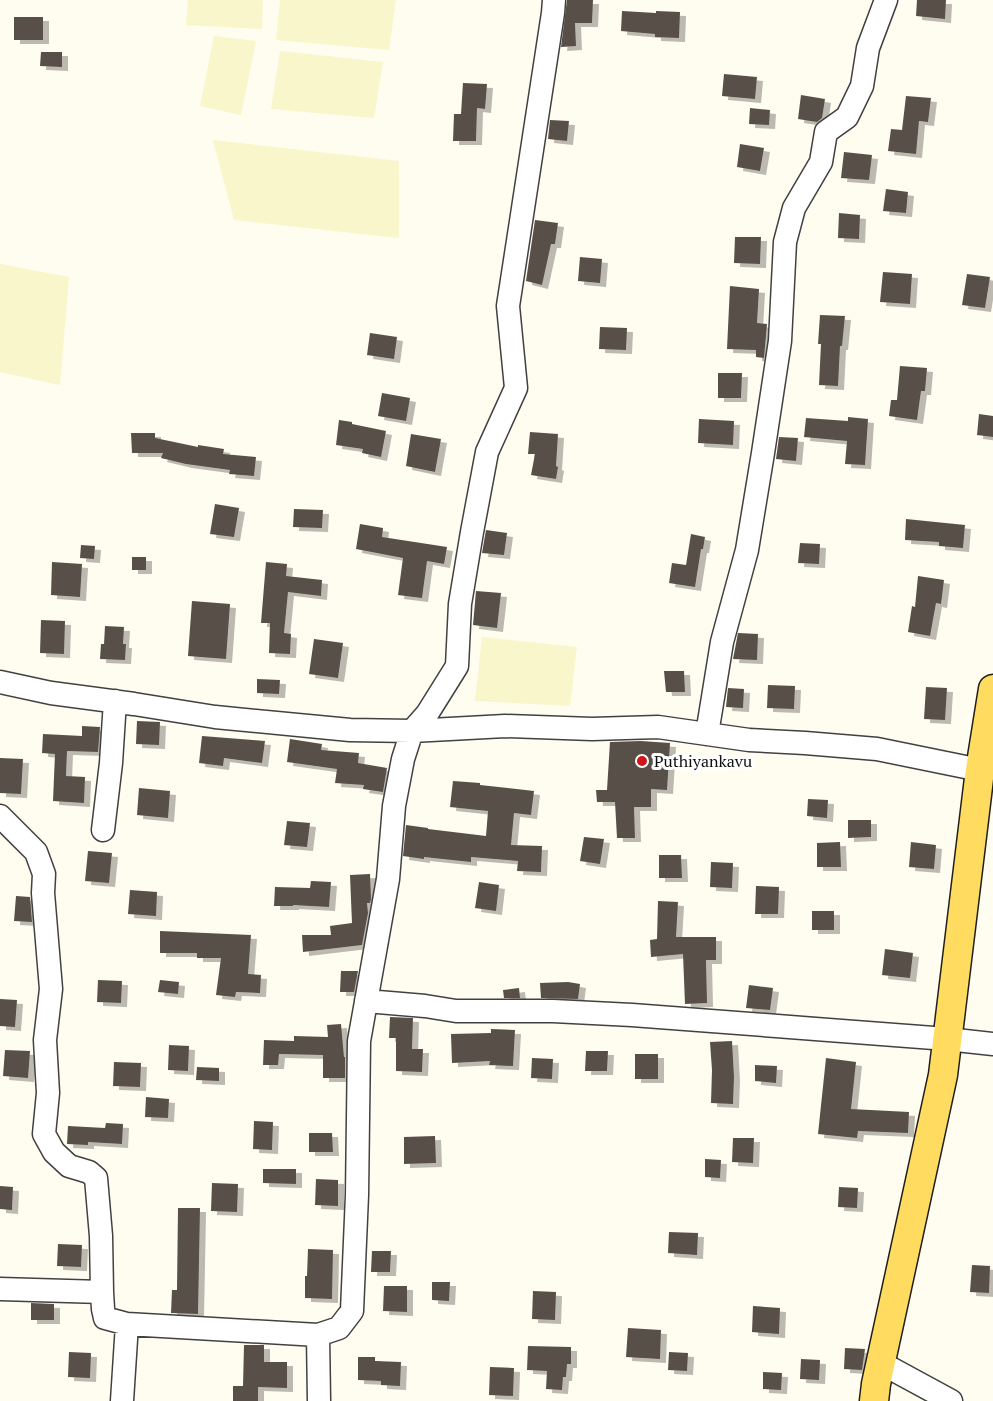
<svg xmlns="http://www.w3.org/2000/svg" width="993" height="1401" font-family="'PT Serif',serif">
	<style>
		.farmland { fill: #f9f6cc }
		.building { fill: #584f49; filter: url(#shadow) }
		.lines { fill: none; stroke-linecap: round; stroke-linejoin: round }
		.minor-casing { stroke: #414141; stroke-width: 25 }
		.major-casing { stroke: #1f1f1f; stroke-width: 31 }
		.minor { stroke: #fff; stroke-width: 22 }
		.major { stroke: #ffdc60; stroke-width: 28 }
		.poi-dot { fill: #ce171b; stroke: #fff; stroke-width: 2 }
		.labels { text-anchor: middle; stroke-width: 6; stroke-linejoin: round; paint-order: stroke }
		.poi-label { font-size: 16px; fill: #0e0e0e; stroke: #fff; text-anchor: start }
	</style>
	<defs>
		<filter id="shadow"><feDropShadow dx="6" dy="4" stdDeviation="0" flood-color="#0004"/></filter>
	</defs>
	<rect width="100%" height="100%" fill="#fffcf0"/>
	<path class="farmland" d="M188 0H263L262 29 186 25Z
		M280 0H396L389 50 276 40Z
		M214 36 256 41 241 115 200 106Z
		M280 51 383 62 374 118 271 109Z
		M213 140 399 161V238L234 220Z
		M0 264 69 277 60 385 0 372Z
		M482 637 577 647 570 706 475 701Z"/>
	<path class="building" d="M567 0H593L592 23H575L576 46 561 47Z
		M917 0H946L945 19 916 16Z
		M622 11 656 13V11L680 12 679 38 655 37V34L621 31Z
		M14 17H43V40H14Z
		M41 52H62V67L40 66Z
		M724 74 757 77 755 99 722 96Z
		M463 83 487 84 485 109 477 108 476 141H453L454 114H461Z
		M801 95 825 99 822 118 817 122 798 119Z
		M906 96 931 98 928 122 919 121 916 154 888 151 891 129 902 130Z
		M750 108 770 110 769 125 749 124Z
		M550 120 569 121 567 141 548 139Z
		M740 144 764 148 760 171 737 167Z
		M844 152 872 155 869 180 841 178Z
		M886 189 908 192 906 213 883 211Z
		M839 213 860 215 859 239 838 238Z
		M535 220 558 223 555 244H551L542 285 526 281Z
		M735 237H761L760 264 734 263Z
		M580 257 602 259 600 283 578 281Z
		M883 272 912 274 910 304 880 302Z
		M967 274 990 277 985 308 962 305Z
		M730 286 759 289 757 323 767 324 764 358 756 357V350L727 349Z
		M820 315 845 316 842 346H840L838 386 819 385 821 344H818Z
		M600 327 627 328 626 350 599 349Z
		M370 333 397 337 394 359 367 355Z
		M900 366 927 368 925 391H921L917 420 889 416 891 400H897Z
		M718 373H742L741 398H718Z
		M382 393 410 398 406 421 378 416Z
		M979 414 993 416V437L977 435Z
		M848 417 868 419 865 465 845 464 847 441 804 437 806 418 848 421Z
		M699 419 734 421 733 445 698 443Z
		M339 420 352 422V424L386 431 381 457 362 453 363 449 336 445Z
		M530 432 558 434 556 466 558 467 556 479 531 475 535 454H528Z
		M131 433H155V438L198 447V445L224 449 223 454 256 457 254 476 229 474 230 470 186 464 161 458 163 453H132Z
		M411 434 441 439 435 472 406 466Z
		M779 437 798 438 796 461 776 459Z
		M215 504 239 508 234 537 210 534Z
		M294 509 323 510 322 528 293 527Z
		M906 519 965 525 963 548 939 546V542L905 540Z
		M360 524 383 528 382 537 447 547 444 564 427 561 422 598 398 595 403 558 356 549Z
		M486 530 507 533 504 555 482 553Z
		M691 534 705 537 703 549H701L695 587 669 583 672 563 686 565Z
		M800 543 820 544 819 564 798 563Z
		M81 545 95 546 94 559 80 558Z
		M132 557H146V570H132Z
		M52 562 82 564 80 597 51 595Z
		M266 562 287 564 286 576 322 580 321 596 288 592 284 633 291 634 290 654 269 653 270 623H261Z
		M918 576 944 580 941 604 936 603 930 636 908 632 912 606 915 607Z
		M476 591 501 593 497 628 473 625Z
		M192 601 230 604 226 659 188 656Z
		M41 620 65 621 64 654 40 653Z
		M105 626 124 627 123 644H126L125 660 100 659 101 644H104Z
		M738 633 758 634 757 660 733 659Z
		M314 639 343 643 338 678 309 674Z
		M664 671H684L685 692H666Z
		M257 679 280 680 279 694 257 693Z
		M768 685 795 686 794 709 767 708Z
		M926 687 947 688 945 720 924 719Z
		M728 688 744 689 743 708 726 707Z
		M137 721 160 722 159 745 136 744Z
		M82 726 100 727 98 752 67 751 66 776 85 777 84 803 53 801 55 754 42 753 43 734 82 736Z
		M202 736 265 741 262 763 224 758 223 766 199 763Z
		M290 739 322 744 321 750 359 753 358 763 387 768 383 792 363 789 364 785 335 783 337 769 287 762Z
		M641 741 670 743 667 790 651 789V807H634L635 838H617L615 802H597L596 790H607L610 742Z
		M0 758 23 759 21 794 0 793Z
		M453 781 480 783V785L534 791 531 815 514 813 511 845 542 846 541 872 517 871 518 861 471 857V862L424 857V859L403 856 406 825 428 828V829L486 836 488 811 450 807Z
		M139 788 170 791 168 818 137 815Z
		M808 799 828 800 827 818 807 816Z
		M848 820H871V837L848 838Z
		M287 821 310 823 307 847 284 845Z
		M584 837 604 839 600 864 580 861Z
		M840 842 841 867H817V843Z
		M911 842 936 845 934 869 909 867Z
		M88 851 112 853 109 883 85 881Z
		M659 855H681L682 878H659Z
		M711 862 733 863 732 888 710 887Z
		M370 874 371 899 370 903H367L368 913 362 945 303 952 302 935H331L330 926 352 923 350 875Z
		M311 881 331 882 329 907 293 905V906H274L275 887 310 888Z
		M479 882 499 885 496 911 475 908Z
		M756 886 779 887 778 914H755Z
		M130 890 157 892 156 916 128 914Z
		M16 896 30 897 32 922 14 921Z
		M658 901 678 902 676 937H716V960H706L707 1003 685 1004 683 954 651 957 650 940 657 939Z
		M812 911H834V930H812Z
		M160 931 251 935 248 974 261 975 260 993 236 992 235 997 216 995 221 958H197V953H160Z
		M885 949 913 953 910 978 882 975Z
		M341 971H358L354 992H340Z
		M98 980 122 981 121 1003 97 1002Z
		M160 980 179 982 178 994 158 992Z
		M568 982 580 984 578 999 541 998 540 983Z
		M749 985 773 988 770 1010 746 1008Z
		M519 988 520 998H504L503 990Z
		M0 999 17 1000 15 1027 0 1026Z
		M390 1017 413 1018 412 1049H423L422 1072 396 1071V1038H389Z
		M341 1024 344 1057H345V1078H323V1055L279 1054 278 1065H263L264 1040 294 1041V1036L328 1037 327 1025Z
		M491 1029 515 1030 513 1066 489 1065 490 1061 452 1063 451 1034 491 1033Z
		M732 1041 734 1077 733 1104 711 1103 712 1070 710 1042Z
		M169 1045 189 1046 188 1071 168 1070Z
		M5 1050 30 1051 28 1078 3 1076Z
		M586 1051H608L607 1071H585Z
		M635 1054H658V1079H635Z
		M532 1058 553 1059 552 1079 531 1078Z
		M826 1058 856 1062 851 1109 909 1112 908 1133 858 1131 857 1138 818 1134Z
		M114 1062 141 1063 140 1087 113 1086Z
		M755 1065 777 1066 776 1083 755 1081Z
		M197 1067 219 1068V1081L196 1080Z
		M146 1097 169 1099 168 1118 145 1117Z
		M254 1121 273 1122 272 1150 253 1149Z
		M106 1123 123 1124 122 1144 88 1142V1145L67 1144 68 1126 105 1128Z
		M309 1133H332L333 1152H309Z
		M435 1136 436 1163 404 1164V1137Z
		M733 1138H754L753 1163 732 1162Z
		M705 1159 721 1160 720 1178 705 1177Z
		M263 1169H296V1184L263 1183Z
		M316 1179 338 1180V1206L315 1205Z
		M212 1183 238 1184 237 1212 211 1211Z
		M0 1186 13 1187 12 1210 0 1209Z
		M839 1187 858 1188 857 1208 838 1207Z
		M178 1208H200L198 1314 171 1313 172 1290H177Z
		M669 1232 698 1233 697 1255 668 1253Z
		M58 1244 82 1245 81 1267 57 1266Z
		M308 1249 333 1250 332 1299 305 1298V1276H307Z
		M372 1251H391L390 1272H371Z
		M972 1265 990 1266 989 1293 970 1292Z
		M432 1282H450L449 1301 432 1300Z
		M384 1286H407V1312L383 1311Z
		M533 1291 556 1292 555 1320 532 1319Z
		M31 1303 54 1304V1320H31Z
		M753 1306 780 1308 779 1334 752 1332Z
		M628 1328 661 1330 660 1359 626 1357Z
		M244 1345H264V1362H287V1388L258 1387V1401H233V1386H243Z
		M528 1346 571 1347V1364H567L566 1377H563L562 1390 546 1389 547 1371 527 1370Z
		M845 1348 865 1349 862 1370 844 1369Z
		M69 1352 91 1353 90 1378 68 1377Z
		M669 1352 688 1353 687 1371 668 1370Z
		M358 1357H375V1361L401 1362 400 1386 381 1385V1381L358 1380Z
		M801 1359 820 1360 819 1380 800 1379Z
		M490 1367 514 1368 513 1396 489 1395Z
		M763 1372 782 1373 781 1390 763 1389Z"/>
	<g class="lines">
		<g class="minor-casing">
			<path id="minor" d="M0 682 51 693 134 704 215 717 350 730 412 731 427 714 457 666 460 604 472 532 487 452 516 388 508 306 553 13 554 0
				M707 734 722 642 747 550 763 453 780 341 785 242 794 208 821 162 826 132 847 117 862 86 868 48 886 0
				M0 816 36 852 44 874 43 893 51 989 45 1040 48 1093 44 1134 54 1152 69 1166 89 1172 96 1178 101 1236 102 1292 0 1289
				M103 830 111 763 115 701
				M366 1001 425 1006 456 1011H553L632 1015 947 1039 993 1044
				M102 1292 103 1309 105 1318 127 1324 318 1335 339 1328 352 1311 357 1195 359 1041 388 879 394 806 403 759 412 731 505 726 592 729 658 727 749 740 805 743 877 749 980 770
				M318 1335 319 1401
				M881 1363 951 1401
				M122 1401 127 1324"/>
		</g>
		<g class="major-casing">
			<path id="major" d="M874 1401 876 1384 943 1075 980 770 993 689"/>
		</g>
		<use href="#minor" class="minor"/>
		<use href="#major" class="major"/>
	</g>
	<circle class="poi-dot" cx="642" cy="761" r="6"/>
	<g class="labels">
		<g class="poi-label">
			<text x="654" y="767">Puthiyankavu</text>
		</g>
	</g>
</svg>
